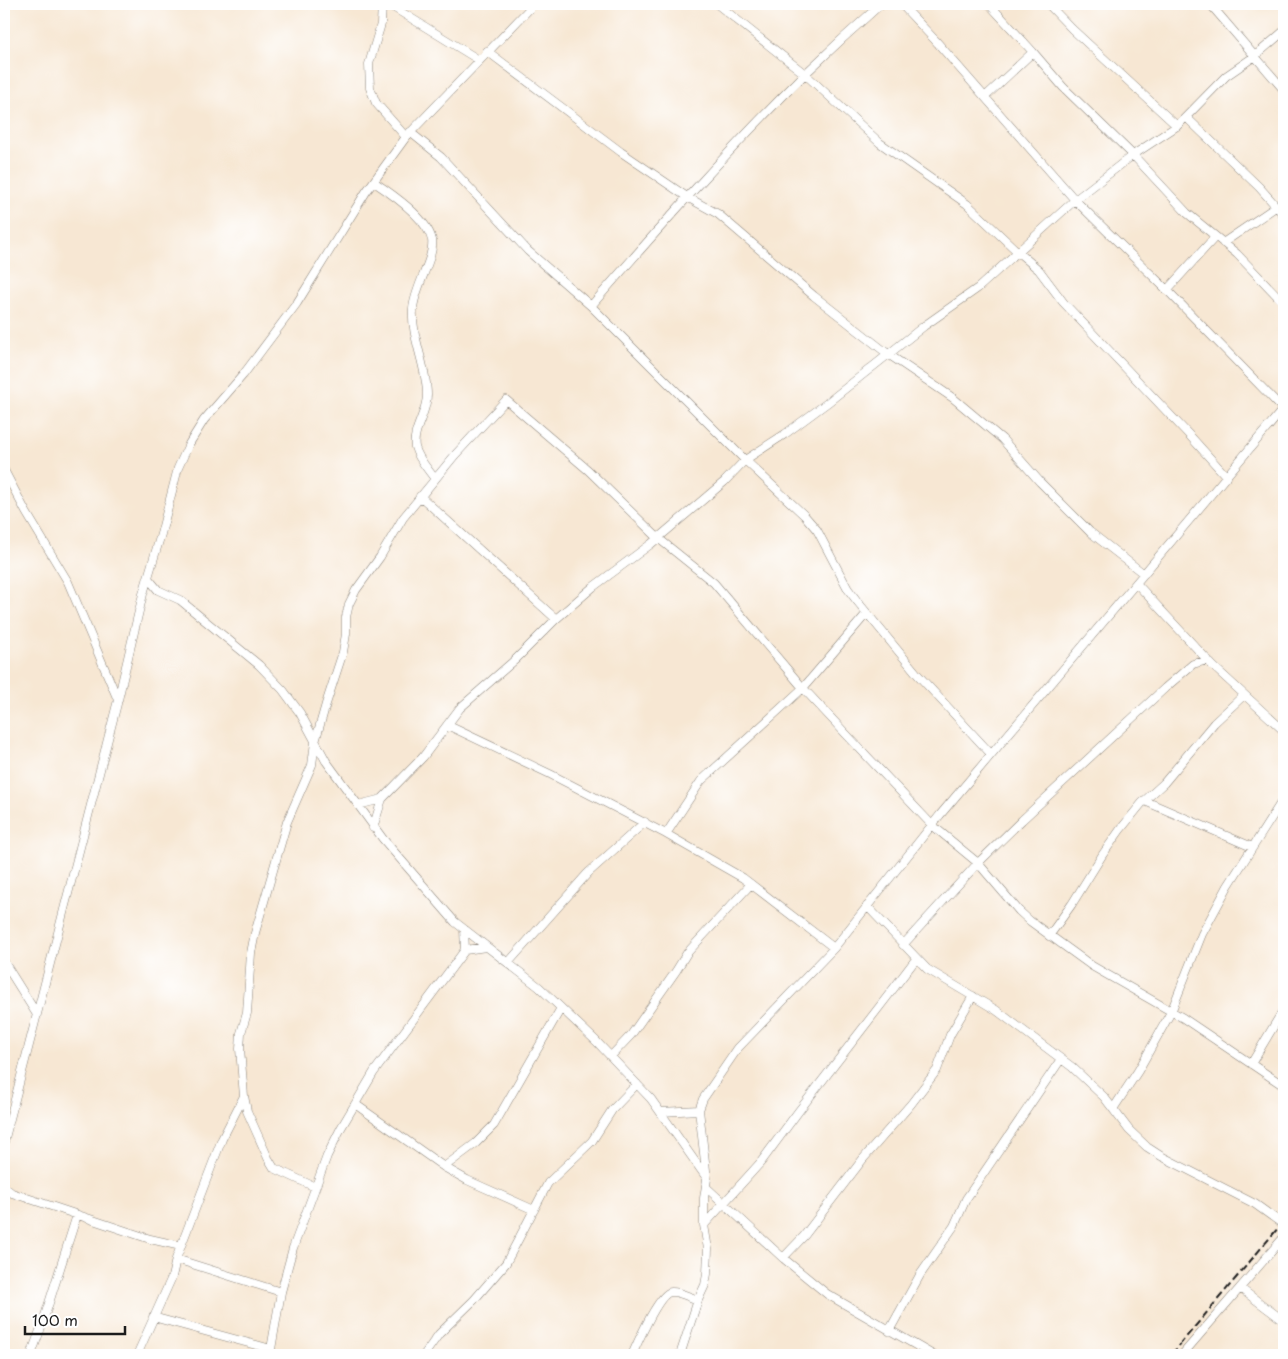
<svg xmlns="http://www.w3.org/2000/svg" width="1288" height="1359" font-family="'Playpen Sans',sans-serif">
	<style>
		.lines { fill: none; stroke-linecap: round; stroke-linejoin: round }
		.minor-casing { stroke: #8a8278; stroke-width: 9 }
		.minor { stroke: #fff; stroke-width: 8 }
		.rail { stroke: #1c1c1c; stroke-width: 2; stroke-dasharray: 8 4; stroke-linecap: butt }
	</style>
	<rect width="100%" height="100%" fill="#fff"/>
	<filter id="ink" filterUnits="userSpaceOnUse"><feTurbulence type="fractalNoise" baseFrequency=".02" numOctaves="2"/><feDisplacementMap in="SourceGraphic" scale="10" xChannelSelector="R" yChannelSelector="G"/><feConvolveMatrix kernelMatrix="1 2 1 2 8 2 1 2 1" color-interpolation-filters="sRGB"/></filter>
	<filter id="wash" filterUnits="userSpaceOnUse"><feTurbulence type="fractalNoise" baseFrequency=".0096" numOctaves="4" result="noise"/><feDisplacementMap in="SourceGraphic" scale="20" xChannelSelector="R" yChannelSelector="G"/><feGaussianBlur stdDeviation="1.12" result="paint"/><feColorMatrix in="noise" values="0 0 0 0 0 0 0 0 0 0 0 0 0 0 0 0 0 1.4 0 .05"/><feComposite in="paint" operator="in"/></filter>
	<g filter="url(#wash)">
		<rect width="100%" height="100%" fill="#f7e7d3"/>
	</g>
	<g filter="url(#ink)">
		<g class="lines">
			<g class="minor-casing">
				<path id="minor" d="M382 4 381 24 369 64 370 88 376 103 406 137
					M388 4 479 60
					M717 4 805 74 880 143 967 204 1018 252 1039 270 1063 302 1191 437 1227 477
					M901 4 935 40 1075 200 1167 290 1283 409
					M989 4 1033 52 1063 87 1133 155 1187 213 1237 254 1284 303
					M1048 4 1072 29 1177 126
					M1210 4 1284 90
					M487 51 621 152 687 197 718 214 814 296 888 354 953 398 1002 439 1040 482 1090 532 1144 574
					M985 97 1033 52
					M1186 117 1259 187 1284 215
					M410 132 441 157 528 251 591 306 745 460 804 515 817 530 848 589 857 601 918 675 991 754
					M374 182C392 194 427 218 432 240 435 257 414 289 413 309 411 338 427 366 427 395 427 413 412 430 415 447 418 459 428 469 435 479
					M1223 243 1277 206
					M1167 290 1215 237
					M591 306C660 227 730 148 805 74 830 50 855 27 881 4
					M4 470 26 512 68 582 118 700
					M420 496 556 619
					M148 578 158 590 180 600 259 665 283 690 300 713 326 761 383 839 455 922 539 987 596 1041 651 1099 706 1177
					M1136 583 1213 666 1284 731
					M447 725 550 774 666 834 743 878 834 948
					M1145 801 1252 847
					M358 805 382 799
					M373 828 382 799 423 757 460 708 516 659 556 619 593 587 651 544 724 482 745 460 785 434 827 403 924 326 978 288 1075 200 1133 155 1177 126 1226 76 1255 56 1284 31
					M666 834 701 781 803 688 867 613
					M867 906 927 969 996 1010 1072 1067 1104 1097 1129 1130 1147 1147 1161 1156 1255 1204 1284 1225
					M1049 936 1072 904 1103 854 1120 830 1142 803 1164 783 1214 723 1244 695
					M903 945 978 863 1022 820 1165 688 1193 664 1208 660
					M465 950 486 947
					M4 962 36 1013
					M508 963 588 873 645 822
					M611 1056 631 1035 676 971 687 953 751 884
					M1251 1064 1284 1009
					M355 1104 444 1167 467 1180 534 1210
					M1113 1109 1138 1071 1171 1012 1202 934 1228 886 1284 798
					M661 1112 699 1110
					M4 1142 118 700 143 594 161 534 178 468 189 444 204 420 243 375 297 303 366 192 406 137 534 4
					M444 1167 476 1143 494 1125 561 1008
					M4 1187 12 1193 150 1239 181 1246
					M315 1187 274 1168 268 1158 247 1111 244 1096 240 1049 241 1033 247 1013 251 953 255 933 287 822 312 765 315 742 326 704 343 652 346 634V617L349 604 356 590 380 557 403 518 455 455 506 400 588 470 658 538 714 583 803 688 846 734 932 825 978 863 1019 911 1030 921 1092 966 1183 1018 1284 1086
					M706 1187 783 1258 827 1294 933 1355
					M704 1225 761 1162 798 1112 887 997 916 959
					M783 1258 804 1236 863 1159 911 1104 937 1070 950 1035 973 996
					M176 1259 281 1292
					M1240 1288 1284 1321
					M153 1317 271 1349
					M889 1331 920 1275 954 1226 966 1199 1061 1059
					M31 1355 42 1325 77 1215
					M137 1355 172 1277 176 1259 222 1139 244 1096
					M270 1355 281 1292 293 1248 327 1156 341 1128 374 1072 465 950 464 929
					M424 1355 439 1334 474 1300 506 1263 548 1183 592 1141 612 1110 637 1084
					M632 1355C637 1344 659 1293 671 1292 679 1291 691 1298 698 1300
					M680 1355 698 1300 705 1285 707 1274 708 1249 704 1225V1198L707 1179 699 1110 703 1099 738 1048 834 948 940 815 1284 408
					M1182 1355 1284 1237"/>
			</g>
			<use href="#minor" class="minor"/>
			<path class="rail" d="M1171 1355 1284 1221"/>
		</g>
	</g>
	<rect width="1288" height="1359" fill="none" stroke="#fff" stroke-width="20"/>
	<path d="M25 1326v8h100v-8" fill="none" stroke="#1c1c1c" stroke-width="2.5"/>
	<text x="32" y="1326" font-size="15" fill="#1c1c1c" stroke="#ffffff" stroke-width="4" paint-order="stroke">100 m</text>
</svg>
